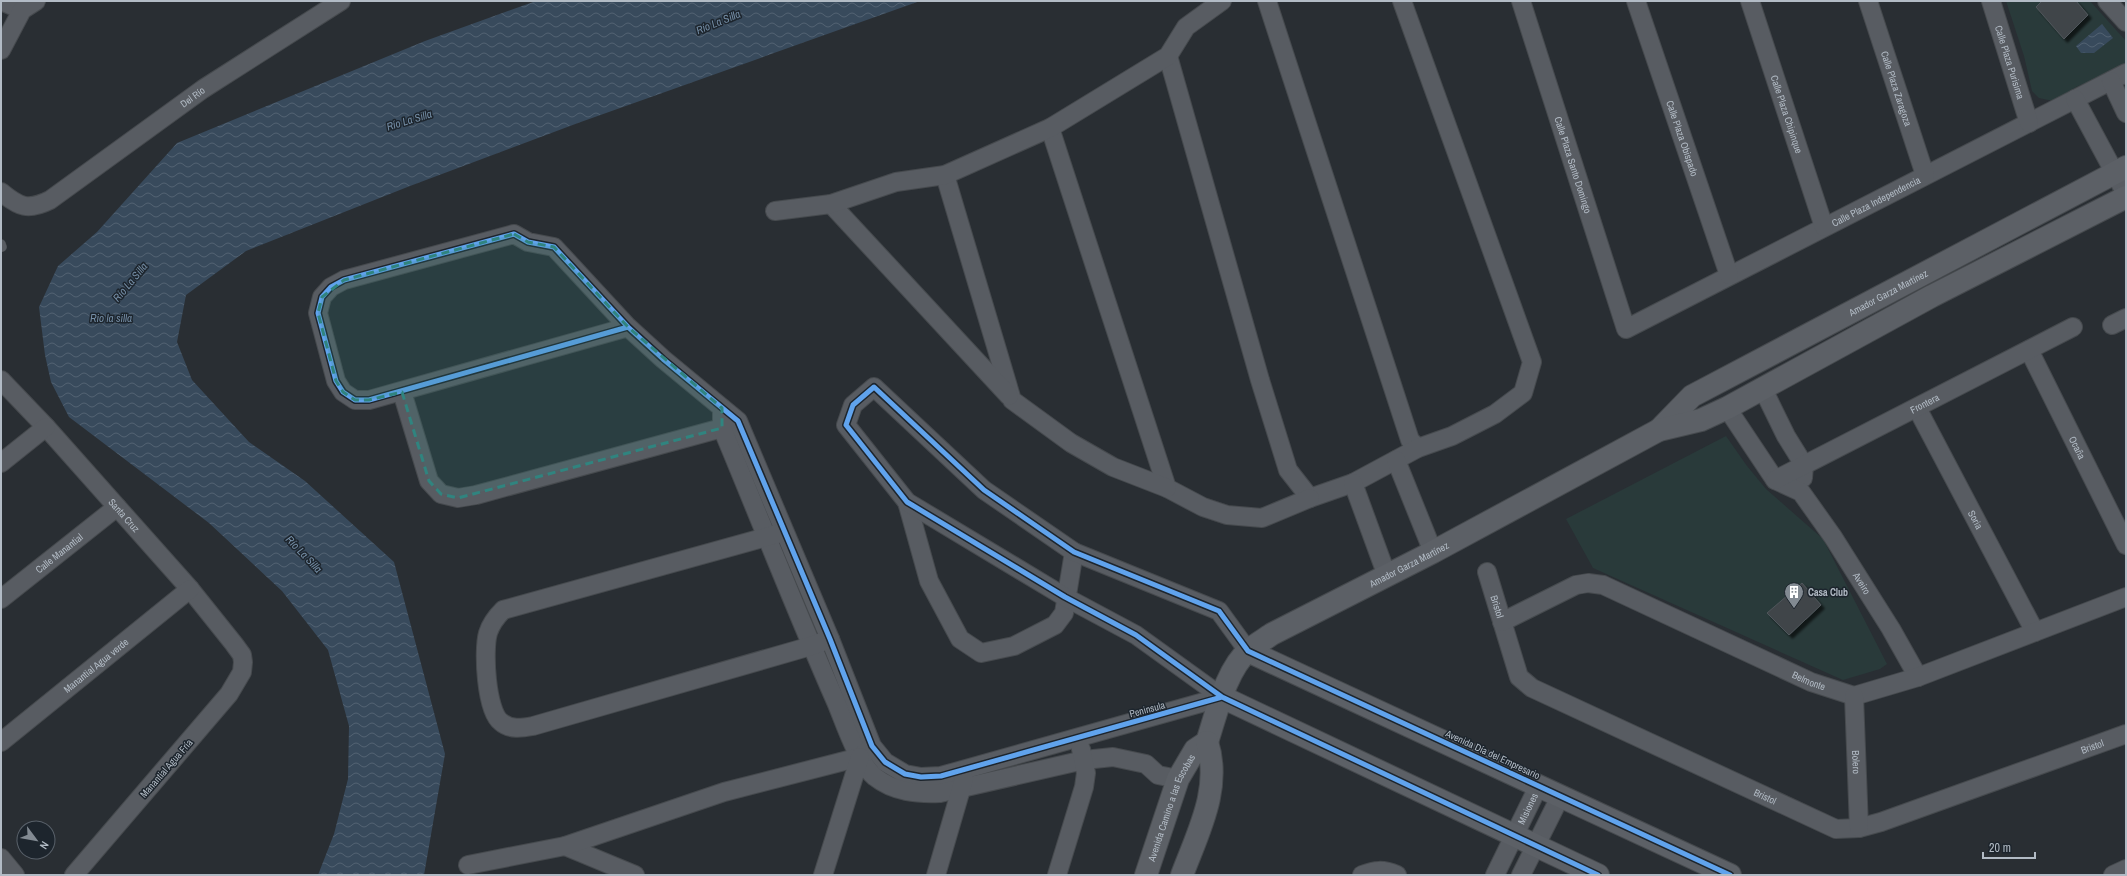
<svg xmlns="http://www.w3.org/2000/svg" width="2127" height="876" font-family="'Archivo Narrow',sans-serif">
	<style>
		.green { fill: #293a3a }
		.water { fill: url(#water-waves) }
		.building { fill: #41454a; stroke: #50565b; filter: url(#shadow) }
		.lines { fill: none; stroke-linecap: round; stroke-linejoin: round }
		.lane-casing { stroke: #464a4e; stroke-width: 10 }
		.street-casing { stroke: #464a4e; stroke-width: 20 }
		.secondary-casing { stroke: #464a4e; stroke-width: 24 }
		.lane { stroke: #585c62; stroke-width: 9 }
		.street { stroke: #585c62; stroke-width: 18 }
		.secondary { stroke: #5c6066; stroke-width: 22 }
		.cycleway-casing { stroke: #1d252d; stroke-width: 8 }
		.cycleway { stroke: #60a3ed; stroke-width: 5 }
		.marked { fill: #30847f; fill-opacity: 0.2; stroke: #30847f; stroke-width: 3; stroke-dasharray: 8 5; stroke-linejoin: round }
		.labels { text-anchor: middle; stroke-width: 3; stroke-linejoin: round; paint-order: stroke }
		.street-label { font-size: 10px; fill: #b2bbc5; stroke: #1d252d }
		.poi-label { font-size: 10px; font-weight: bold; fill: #b2bbc5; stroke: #1d252d; text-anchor: start }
		.water-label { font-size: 11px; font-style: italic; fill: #758ea6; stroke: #1d252d }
	</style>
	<defs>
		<pattern id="water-waves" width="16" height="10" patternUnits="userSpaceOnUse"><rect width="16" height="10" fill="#384a5c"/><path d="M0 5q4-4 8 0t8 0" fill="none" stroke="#526272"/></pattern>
		<filter id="shadow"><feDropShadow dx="3.5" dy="3.5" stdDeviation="1" flood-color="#0009"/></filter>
	</defs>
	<rect width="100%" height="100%" fill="#292e33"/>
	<path class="green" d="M2006 1H2090L2126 41V67L2124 70 2078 86 2053 101 2039 98 2032 91 2024 56Z
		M1726 436 1747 466 1766 489 1823 539 1887 664 1880 669 1843 680 1593 568 1566 519Z"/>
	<path class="water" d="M536 1H920L578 123 410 186 246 251 186 295 177 342 192 380 249 442 305 481 394 562 445 754 424 875H318L334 834 348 779 349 726 328 650 282 591 209 523 69 417 51 382 45 355 39 307 58 266 97 232 177 143 425 41Z
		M2102 24 2113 38 2094 53H2081L2076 46Z"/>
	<path class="building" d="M2042 1H2076L2088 15 2064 39 2036 7Z
		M1802 583 1821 605 1789 635 1767 613Z"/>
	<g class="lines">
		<g class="lane-casing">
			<path id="lane" d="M1 244 2 247"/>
		</g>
		<g class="street-casing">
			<g id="street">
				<path d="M1 1 22 10"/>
				<path d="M1267 1 1410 440 1418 448"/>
				<path id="s1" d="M1521 1 1626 329 2126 73"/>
				<path id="s2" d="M1636 1 1729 275"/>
				<path id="s3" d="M1750 1 1824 227"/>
				<path id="s4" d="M1868 1 1925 175"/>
				<path id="s5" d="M1991 1 2029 123"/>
				<path d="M2107 1 2126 22"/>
				<path d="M1 50 22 10 36 1"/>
				<path d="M1168 56 1260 380 1288 470 1310 498 1353 483 1418 448 1452 436 1495 414 1523 393 1532 362 1402 1"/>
				<path d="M2111 81 2126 113"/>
				<path d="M2075 99 2126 194"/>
				<path d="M1050 128 1167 488 1203 507 1227 515 1262 518 1310 498"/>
				<path d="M945 175 1012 400 1071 443 1113 467 1167 488"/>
				<path id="s6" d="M1 192C19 207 28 211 50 200L203 89 341 1"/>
				<path d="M831 204 1009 396"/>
				<path d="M775 211 831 204 896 182 945 175 1050 128 1168 56 1186 27 1222 1"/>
				<path d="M2112 325 2126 318"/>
				<path d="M628 327 369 400H355L343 392 336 381 318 313 322 297 331 287 344 280 514 234 528 242 554 247 628 327 663 359 738 421 830 639 872 746 885 762 905 774 921 777 941 776 1222 697"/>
				<path id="s7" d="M2029 350 2126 545"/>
				<path id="s8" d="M1 380 46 427 190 589 234 644 242 655 243 662 242 672 229 694 74 875"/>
				<path d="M1763 389 1786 436 1804 465 1803 478"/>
				<path d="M402 392 429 481 441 494 458 498 476 495 722 428 733 423"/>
				<path d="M722 408V428C760 519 796 611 836 702 845 723 857 762 875 777 894 792 917 794 940 793L1084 760 1113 757 1146 764 1158 775 1178 779"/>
				<path id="s9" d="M1727 408 1775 480 1801 492 1833 537 1891 629 1918 677"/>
				<path id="s10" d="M1917 408 2035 632"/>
				<path d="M1396 460 1433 552"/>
				<path d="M1 463 46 427"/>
				<path id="s11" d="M1775 480 2073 327"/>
				<path d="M1353 483 1387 576"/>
				<path d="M907 502 929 581 960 639 981 653 1014 646 1055 625 1064 613 1074 552"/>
				<path d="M784 532 503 610C496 617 491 623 488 633 483 650 486 711 501 722 510 730 522 728 533 726L811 646 830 639"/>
				<path id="s12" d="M1487 572 1519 677 1532 688 1836 829 1859 828 1881 822 2126 734"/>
				<path id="s13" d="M1 599 117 507"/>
				<path id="s14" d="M1502 622 1576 585 1588 583 1603 585 1811 682 1854 696 1918 677 2126 597"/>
				<path id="s15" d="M1854 696 1859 828"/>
				<path d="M1222 697 1136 635 1065 597 907 502 846 425 853 405 874 387 984 490 1074 552 1219 611 1248 651"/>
				<path id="s16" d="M1 742 190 589"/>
				<path d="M565 846 635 875"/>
				<path d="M1 858 15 875"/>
				<path d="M468 865 565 846 724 792 860 757 868 750"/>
				<path d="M823 875 860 757"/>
				<path d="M936 875 964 779"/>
				<path d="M1057 875 1084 787 1086 773 1081 749"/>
				<path d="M1362 875C1375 870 1383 869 1397 875"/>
				<path id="s17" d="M1495 875 1539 785"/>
				<path d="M1521 875 1561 795"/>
				<path d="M2113 875 2126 869"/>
			</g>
		</g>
		<g class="secondary-casing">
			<g id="secondary">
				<path id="s18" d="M1659 430 1692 396 2126 167"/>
				<path d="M1248 651 1730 875"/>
				<path d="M1222 697 1598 875"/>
				<path id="s19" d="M1207 742C1216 715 1226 669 1249 650 1256 644 1265 639 1272 634L1433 552 1659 430 1701 420 1727 408 1932 296 2126 197"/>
				<path id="s20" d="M1146 875 1178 779 1195 750 1207 742"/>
				<path d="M1182 875C1198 832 1222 788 1207 742"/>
			</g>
		</g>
		<use href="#lane" class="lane"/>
		<use href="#street" class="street"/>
		<use href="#secondary" class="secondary"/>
		<g class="cycleway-casing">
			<path id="cycleway" d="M628 327 369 400H355L343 392 336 381 318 313 322 297 331 287 344 280 514 234 528 242 554 247 628 327 663 359 738 421 830 639 872 746 885 762 905 774 921 777 941 776 1222 697
				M1598 875 1222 697 1136 635 1065 597 907 502 846 425 853 405 874 387 984 490 1074 552 1219 611 1248 651 1730 875"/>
		</g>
		<use href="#cycleway" class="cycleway"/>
	</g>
	<path class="marked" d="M514 234 528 242 554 247 628 327 722 408V428L458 498 441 494 429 481 402 392 369 400H355L343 392 336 381 318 313 322 297 344 280Z"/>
	<defs>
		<g id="building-pin" transform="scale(1)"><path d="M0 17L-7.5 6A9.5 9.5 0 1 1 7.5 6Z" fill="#828a92" stroke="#1d252d"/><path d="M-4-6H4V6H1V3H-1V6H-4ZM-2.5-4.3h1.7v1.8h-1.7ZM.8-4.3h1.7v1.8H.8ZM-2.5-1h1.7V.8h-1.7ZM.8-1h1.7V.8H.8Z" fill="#fff"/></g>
	</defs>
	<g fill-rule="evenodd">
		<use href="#building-pin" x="1794" y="592"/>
	</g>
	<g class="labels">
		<g class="street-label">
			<text dy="4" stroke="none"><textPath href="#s5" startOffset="64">Calle Plaza Purisima</textPath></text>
			<text dy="4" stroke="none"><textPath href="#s4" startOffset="92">Calle Plaza Zaragoza</textPath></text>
			<text dy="4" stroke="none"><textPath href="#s6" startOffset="230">Del Río</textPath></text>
			<text dy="4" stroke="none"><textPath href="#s3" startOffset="119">Calle Plaza Chipinque</textPath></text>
			<text dy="4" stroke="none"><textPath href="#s2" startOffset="145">Calle Plaza Obispado</textPath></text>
			<text dy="4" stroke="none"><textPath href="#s1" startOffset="172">Calle Plaza Santo Domingo</textPath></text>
			<text dy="4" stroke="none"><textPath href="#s1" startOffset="625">Calle Plaza Independencia</textPath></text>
			<text dy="4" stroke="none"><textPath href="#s18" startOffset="269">Amador Garza Martínez</textPath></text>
			<text dy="4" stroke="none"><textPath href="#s11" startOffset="168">Frontera</textPath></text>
			<text dy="4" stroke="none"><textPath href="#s7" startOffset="109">Ocaña</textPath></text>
			<text dy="4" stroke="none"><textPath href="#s8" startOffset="183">Santa Cruz</textPath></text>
			<text dy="4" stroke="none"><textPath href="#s10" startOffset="126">Soria</textPath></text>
			<text dy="4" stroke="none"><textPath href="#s13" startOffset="74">Calle Manantial</textPath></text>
			<text dy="4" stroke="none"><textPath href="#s19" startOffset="284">Amador Garza Martínez</textPath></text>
			<text dy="4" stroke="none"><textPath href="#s9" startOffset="225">Aveiro</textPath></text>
			<text dy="4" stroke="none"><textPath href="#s12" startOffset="36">Bristol</textPath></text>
			<text dy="4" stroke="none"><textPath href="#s16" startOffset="122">Manantial Agua verde</textPath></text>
			<text dy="4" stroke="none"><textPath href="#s14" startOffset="337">Belmonte</textPath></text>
			<text transform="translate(1147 709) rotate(-15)" y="4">Peninsula</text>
			<text dy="4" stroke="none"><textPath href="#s12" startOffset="732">Bristol</textPath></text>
			<text transform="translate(1493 754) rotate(25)" y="4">Avenida Día del Empresario</text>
			<text dy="4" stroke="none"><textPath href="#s15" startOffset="66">Bolero</textPath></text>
			<text transform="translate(166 768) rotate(-49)" y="4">Manantial Agua Fría</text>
			<text dy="4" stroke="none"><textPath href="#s12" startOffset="384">Bristol</textPath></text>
			<text dy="4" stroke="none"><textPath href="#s20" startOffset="72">Avenida Camino a las Escobas</textPath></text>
			<text dy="4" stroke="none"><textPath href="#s17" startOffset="74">Misiones</textPath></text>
		</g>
		<g class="poi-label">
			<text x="1808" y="596">Casa Club</text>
		</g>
		<g class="water-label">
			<text transform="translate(718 22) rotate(-22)" y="4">Río La Silla</text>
			<text transform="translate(409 120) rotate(-17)" y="4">Río La Silla</text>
			<text transform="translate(130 282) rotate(-50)" y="4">Río La Silla</text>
			<text x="111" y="322">Rio la silla</text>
			<text transform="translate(304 554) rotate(46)" y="4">Río La Silla</text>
		</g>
	</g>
	<rect width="2127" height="876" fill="none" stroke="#b2bbc5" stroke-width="4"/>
	<g transform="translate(36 840) rotate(122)"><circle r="19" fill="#1d252d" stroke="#59616a"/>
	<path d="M0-3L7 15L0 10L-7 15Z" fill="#828a92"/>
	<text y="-6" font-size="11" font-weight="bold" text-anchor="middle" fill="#b2bbc5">N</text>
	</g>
	<path d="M1983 852v6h52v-6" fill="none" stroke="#b2bbc5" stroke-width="2"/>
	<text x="1989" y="852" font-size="12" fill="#b2bbc5" stroke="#1d252d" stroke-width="3" paint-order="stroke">20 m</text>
</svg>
